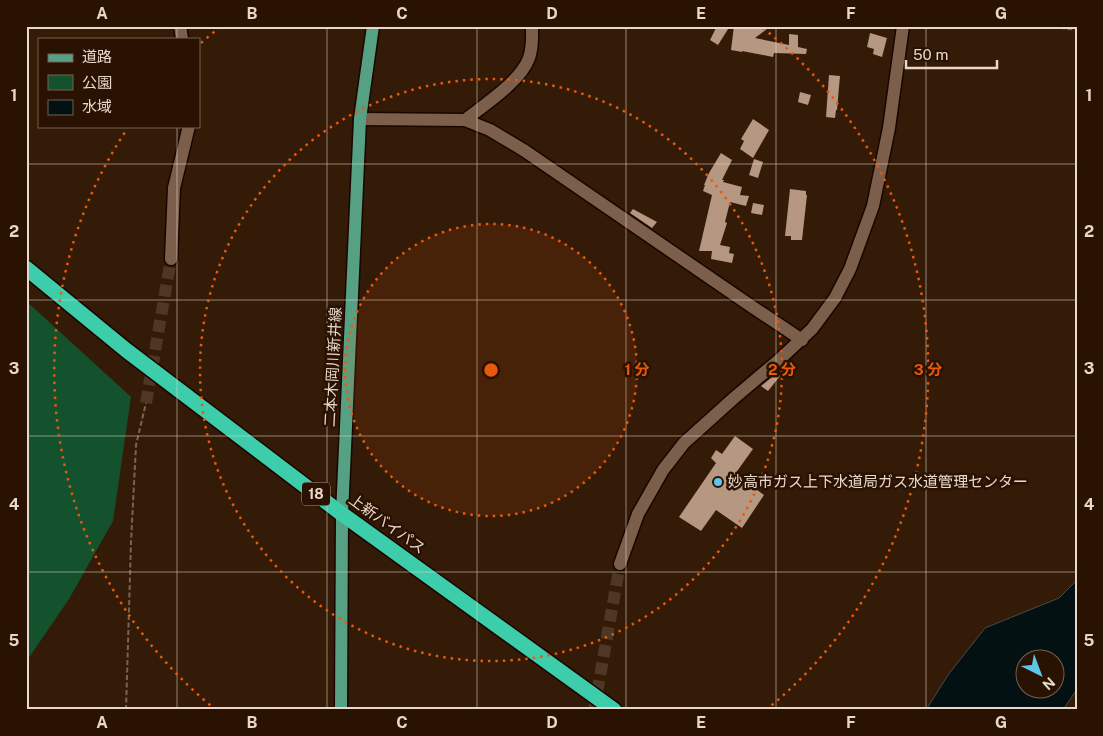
<svg xmlns="http://www.w3.org/2000/svg" width="1103" height="736" font-family="'Public Sans','Noto Sans JP',sans-serif">
	<style>
		.green { fill: #14522e }
		.water { fill: #041113; stroke: #484c4a; fill-rule: evenodd }
		.building { fill: #b69781 }
		.lines { fill: none; stroke-linecap: round; stroke-linejoin: round }
		.minor-tunnel { stroke: #4e3725; stroke-width: 12; stroke-dasharray: 12 6; stroke-linecap: butt }
		.minor-casing { stroke: #1a0500; stroke-width: 15 }
		.major-casing { stroke: #1a0500; stroke-width: 15 }
		.highway-casing { stroke: #1a0500; stroke-width: 18 }
		.path { stroke: #796453; stroke-width: 2; stroke-dasharray: 5 2.5; stroke-linecap: butt }
		.minor { stroke: #7b5f4a; stroke-width: 12 }
		.major { stroke: #56a184; stroke-width: 12 }
		.highway { stroke: #3dcdab; stroke-width: 15 }
		.grid { fill: none; stroke: #e8d7cb; stroke-width: 1; stroke-opacity: 0.55 }
		.ring { fill: none; stroke: #e8590c; stroke-width: 2.5; stroke-dasharray: 2.5 5 }
		.poi-dot { fill: #5cc7e8; stroke: #291201; stroke-width: 2 }
		.labels { text-anchor: middle; stroke-width: 5; stroke-linejoin: round; paint-order: stroke }
		.shield { fill: #291201; stroke: #af9c8e; stroke-width: 1 }
		.shield-label { font-size: 14px; font-weight: bold; fill: #e8d7cb }
		.street-label { font-size: 15px; fill: #e8d7cb; stroke: #291201 }
		.poi-label { font-size: 15px; fill: #e8d7cb; stroke: #291201; text-anchor: start }
		.centre { fill: #e8590c; stroke: #291201; stroke-width: 2.5 }
		.ring-label { font-size: 15px; text-anchor: middle; font-weight: bold; fill: #e8590c; stroke: #291201; stroke-width: 5; stroke-linejoin: round; paint-order: stroke }
		.neatline { fill: none; stroke: #e8d7cb; stroke-width: 2 }
		.grid-label { font-size: 16px; text-anchor: middle; font-weight: bold; fill: #e8d7cb }
	</style>
	<rect width="100%" height="100%" fill="#331b08"/>
	<path class="green" d="M26 301 131 397 113 521 69 599 26 662Z"/>
	<path class="water" d="M1077 580V689L1063 710H926L948 675 985 628 1059 598ZM1026 658H1056V688H1026Z"/>
	<path class="building" d="M717 26H730L718 45 710 40Z
		M734 26H771L755 38 789 45V34L798 35V47L807 49 806 54 774 53 773 57 742 51V52L731 50Z
		M870 33 887 38 882 57 873 54 874 49 867 47Z
		M829 75 840 76 837 110H836L835 118 826 117Z
		M800 92 811 95 808 105 798 102Z
		M753 119 769 130 753 158 740 149 744 141 741 139Z
		M721 153 732 160 722 180H724L723 182 742 187 740 195 749 196 746 206 730 202 725 222 727 223 720 245 730 247 729 253 734 254 732 263 711 259 712 251H699L712 195 703 191 705 185H704L709 173Z
		M754 159 763 162 758 178 749 175Z
		M790 189 806 191V195H807L802 240H791V236H785Z
		M753 203 764 205 762 215 751 213Z
		M633 209 657 222 652 228 630 213Z
		M777 373 780 376 768 391 761 386Z
		M735 436 753 449 735 474 764 495 742 528 716 510 701 531 679 517 716 463 711 458 716 450 722 454Z"/>
	<g class="lines">
		<path class="minor-tunnel" d="M146 403 171 259
			M594 710 620 564"/>
		<g class="minor-casing">
			<path id="minor" d="M180 26 182 39
				M360 119 465 120 490 130 525 151 751 306 802 340
				M465 120C484 105 521 81 529 58 533 47 532 37 532 26
				M171 259 174 188 189 126
				M620 564 638 514 663 470 684 443 734 398 779 360 812 329 835 298 850 269 873 206 889 128 903 26"/>
		</g>
		<g class="major-casing">
			<path id="major" d="M341 710 342 514 360 119 373 26"/>
		</g>
		<g class="highway-casing">
			<path id="highway" d="M26 268 126 350 342 514 614 710"/>
		</g>
		<path class="path" d="M1045 26 1077 30
			M126 710 131 542 136 445 146 403"/>
		<use href="#minor" class="minor"/>
		<use href="#major" class="major"/>
		<use href="#highway" class="highway"/>
	</g>
	<path class="grid" d="M177 26V39M327 26V710M477 26V710M626 26V710M776 26V710M926 26V710M177 126V710M26 164H1077M26 300H1077M26 436H1077M26 572H1077"/>
	<circle cx="491" cy="370" r="146" fill="#e8590c" fill-opacity=".12"/>
	<g class="ring">
		<circle cx="491" cy="370" r="146"/>
		<circle cx="491" cy="370" r="291"/>
		<path d="M216 710A437 437 0 0 1 127 129M201 43A437 437 0 0 1 219 28M763 28A437 437 0 0 1 766 710"/>
	</g>
	<circle class="poi-dot" cx="718" cy="482" r="5"/>
	<g class="labels">
		<rect class="shield" x="302" y="482.5" width="28" height="23" rx="4"/>
		<g class="shield-label">
			<text x="316" y="499">18</text>
		</g>
		<g class="street-label">
			<text transform="translate(333 367) rotate(-87)" y="5">二本木岡川新井線</text>
			<text transform="translate(387 524) rotate(36)" y="5">上新バイパス</text>
		</g>
		<g class="poi-label">
			<text x="728" y="487">妙高市ガス上下水道局ガス水道管理センター</text>
		</g>
	</g>
	<circle cx="491" cy="370" r="8" class="centre"/>
	<g class="ring-label">
		<text x="637" y="375">1 分</text>
		<text x="782" y="375">2 分</text>
		<text x="928" y="375">3 分</text>
	</g>
	<rect width="1103" height="736" fill="none" stroke="#291201" stroke-width="55"/>
	<rect x="38" y="38" width="162" height="90" fill="#291201" stroke="#756152"/>
	<rect x="48" y="54" width="25" height="8" fill="#56a184" stroke="#756152"/>
	<text x="82" y="62" font-size="15" fill="#e8d7cb">道路</text>
	<rect x="48" y="75" width="25" height="15" fill="#14522e" stroke="#756152"/>
	<text x="82" y="88" font-size="15" fill="#e8d7cb">公園</text>
	<rect x="48" y="100" width="25" height="15" fill="#041113" stroke="#756152"/>
	<text x="82" y="112" font-size="15" fill="#e8d7cb">水域</text>
	<g transform="translate(1040 674) rotate(138)"><circle r="24" fill="#291201" stroke="#756152"/>
	<path d="M0-4L9 19L0 12L-9 19Z" fill="#5cc7e8"/>
	<text y="-8" font-size="14" font-weight="bold" text-anchor="middle" fill="#e8d7cb">N</text>
	</g>
	<path d="M906 60v8h91v-8" fill="none" stroke="#e8d7cb" stroke-width="2.5"/>
	<text x="913" y="60" font-size="15" fill="#e8d7cb" stroke="#291201" stroke-width="4" paint-order="stroke">50 m</text>
	<rect x="28" y="28" width="1048" height="680" class="neatline"/>
	<g class="grid-label">
		<text x="102" y="19">A</text>
		<text x="252" y="19">B</text>
		<text x="402" y="19">C</text>
		<text x="552" y="19">D</text>
		<text x="701" y="19">E</text>
		<text x="851" y="19">F</text>
		<text x="1001" y="19">G</text>
		<text x="14" y="101">1</text>
		<text x="1089" y="101">1</text>
		<text x="14" y="237">2</text>
		<text x="1089" y="237">2</text>
		<text x="14" y="374">3</text>
		<text x="1089" y="374">3</text>
		<text x="14" y="510">4</text>
		<text x="1089" y="510">4</text>
		<text x="14" y="646">5</text>
		<text x="1089" y="646">5</text>
		<text x="102" y="728">A</text>
		<text x="252" y="728">B</text>
		<text x="402" y="728">C</text>
		<text x="552" y="728">D</text>
		<text x="701" y="728">E</text>
		<text x="851" y="728">F</text>
		<text x="1001" y="728">G</text>
	</g>
</svg>
